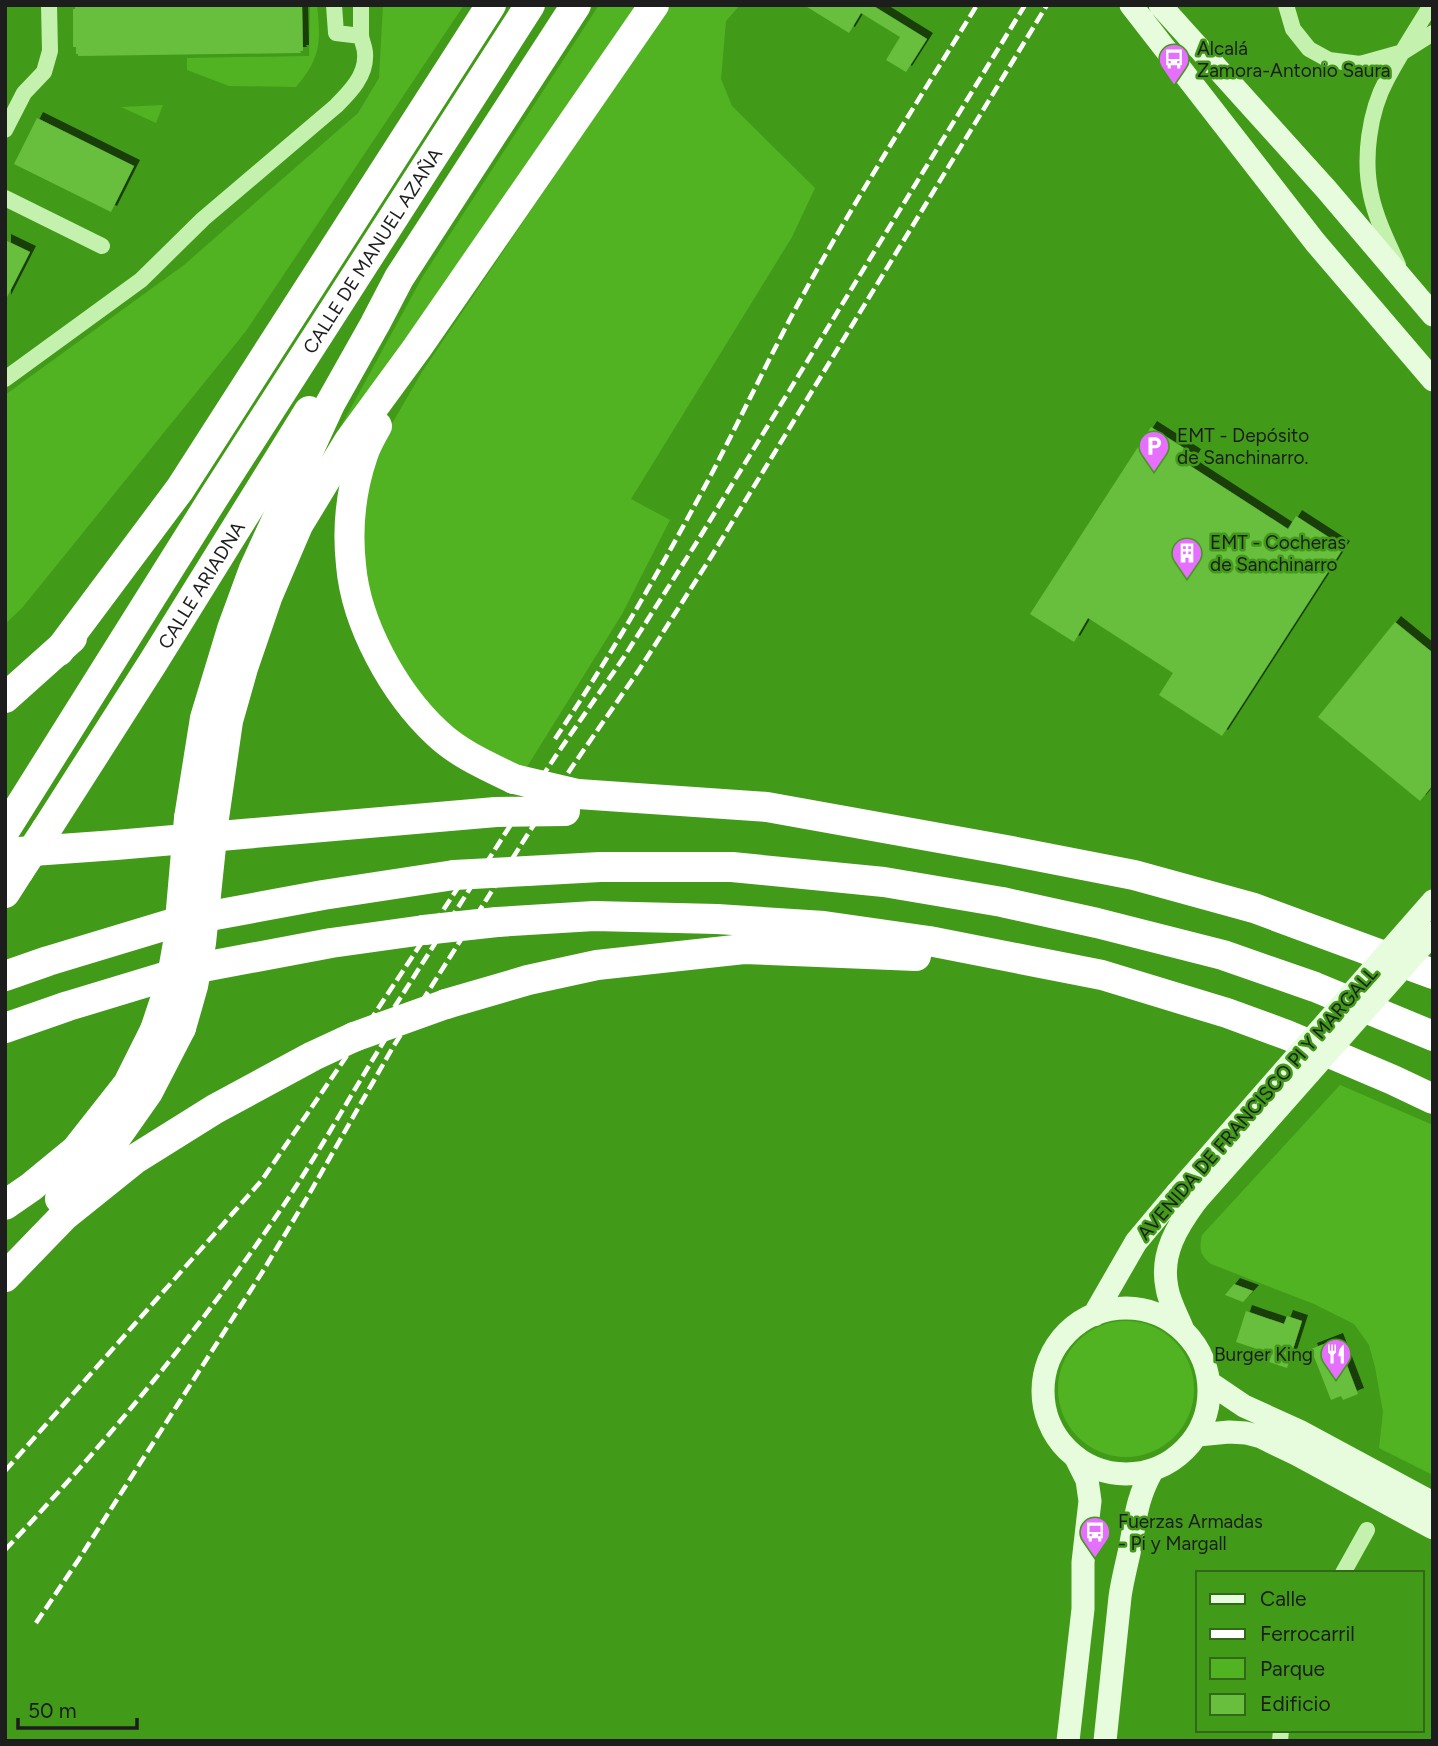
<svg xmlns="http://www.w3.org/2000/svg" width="1438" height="1746" font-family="Figtree,sans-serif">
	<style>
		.green { fill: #51b322 }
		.building { fill: #68bf3e; filter: url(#shadow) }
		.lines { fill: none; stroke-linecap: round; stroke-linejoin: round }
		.street { stroke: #c5f1af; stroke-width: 16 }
		.secondary { stroke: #e7fcdd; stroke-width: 23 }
		.highway { stroke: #fff; stroke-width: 30 }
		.rail { stroke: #fff; stroke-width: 4.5; stroke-dasharray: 12 5; stroke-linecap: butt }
		.secondary-bridge { stroke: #e7fcdd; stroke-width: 23 }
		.highway-bridge { stroke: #fff; stroke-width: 30 }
		.labels { text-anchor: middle; stroke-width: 5; stroke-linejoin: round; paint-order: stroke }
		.poi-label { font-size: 19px; fill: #1d1d1d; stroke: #429a19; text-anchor: start }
		.street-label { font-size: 19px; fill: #1d1d1d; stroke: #429a19 }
	</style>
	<defs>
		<filter id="shadow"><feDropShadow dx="6" dy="-6" stdDeviation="0" flood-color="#0009"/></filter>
	</defs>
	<rect width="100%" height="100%" fill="#429a19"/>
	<path class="green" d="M310 5H317C321 42 321 58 296 87L229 86 187 70V58L309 56Z
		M383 5H464L246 331 22 608 5 624V395L184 265 358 113 379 78Z
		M599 5H638L323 459 423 276Z
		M669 5H740L726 21 721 79 732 106 815 188 792 237 631 499 670 520 622 614 525 770 465 739 427 705 395 659 369 594 364 555 363 524 368 482 383 439 422 372Z
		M163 105 156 123 121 107Z
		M1340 1085 1433 1125V1475L1379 1448 1383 1412 1375 1367 1369 1345 1354 1324 1314 1304 1211 1264C1200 1255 1199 1249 1202 1235Z
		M1058 1389a68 68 0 1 1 136 0a68 68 0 1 1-136 0Z"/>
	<path class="building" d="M75 5H302L303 51H300L301 53 78 56V54H76V47H73V9H75Z
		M804 5H872L927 39 906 72 886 60 900 37 861 13 849 33Z
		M37 118 134 166 111 212 14 164Z
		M5 240 30 252 5 301Z
		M1151 427 1195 455 1189 465 1288 529 1296 516 1344 547 1222 736 1159 695 1173 673 1088 618 1074 642 1030 614Z
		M1395 622 1433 653V785L1420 801 1318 717Z
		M1234 1284 1253 1291 1243 1302 1225 1295Z
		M1246 1311 1284 1324 1287 1316 1302 1321 1287 1368 1269 1362 1272 1354 1236 1342Z
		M1337 1339 1358 1394 1343 1400 1341 1396 1331 1400 1311 1349Z"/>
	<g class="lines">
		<path class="street" d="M334 5 336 33 361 36V5
			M1286 5 1293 29 1309 49 1329 60 1360 64 1403 52 1433 33
			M5 130 24 93 44 72 50 51 49 5
			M5 198 102 246
			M1398 265C1388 243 1376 219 1371 195 1363 159 1369 112 1387 79 1400 54 1416 30 1431 5
			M5 379 141 280 203 219 336 106C350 92 367 75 365 53 365 48 362 42 361 36
			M1343 1573 1367 1530
			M1280 1741 1281 1730"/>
		<path class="secondary" d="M1131 5 1315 242 1433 380
			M1160 5 1326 189 1433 315
			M1043 1391a83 83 0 1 1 166 0a83 83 0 1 1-166 0Z
			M1094 1315 1136 1242 1177 1193
			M1183 1330C1178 1317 1169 1302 1167 1288 1160 1254 1177 1227 1196 1201
			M1210 1383 1244 1406 1299 1431 1433 1503
			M1198 1435 1229 1432 1246 1433 1261 1437 1296 1454 1433 1528
			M1068 1741 1083 1609V1562L1090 1501 1087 1480 1076 1458
			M1105 1741 1120 1597C1122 1582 1126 1567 1129 1553 1136 1520 1135 1502 1152 1471"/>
		<g class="highway">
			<path d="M377 426C372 435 366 445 363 455 351 490 347 528 351 565 356 624 394 693 437 733 459 754 487 766 514 779"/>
			<path d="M59 651 180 489 491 5"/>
			<path d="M5 698 72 638"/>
			<path d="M578 794 767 807 1006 850 1134 875 1254 908 1433 974"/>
			<path d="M189 818 205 718 232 629 254 569 330 404 375 324 399 278 576 5"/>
			<path d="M214 818 228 721 243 668 268 595 298 525 349 441 417 348 654 5"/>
			<path id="s1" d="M5 830 214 497 530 5"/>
			<path id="s2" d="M46 830 152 664 309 411"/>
			<path d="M5 853 116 845 496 812"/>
			<path d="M527 871 600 867H732L884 882 1002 902 1097 923 1223 955 1315 987 1433 1036"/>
			<path d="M5 893 19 871"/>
			<path d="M497 922 594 916 717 919 824 926 929 941 1102 975 1227 1013 1287 1035 1393 1080 1433 1099"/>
			<path d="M5 976 48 961 177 922 323 895 454 875"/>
			<path d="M446 1004 528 980 597 965 744 949 916 956"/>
			<path d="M5 1028 68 1006 187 970 331 943 424 930"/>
			<path d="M60 1199 108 1149 148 1092 181 1028"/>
			<path d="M5 1205 31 1187 76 1150 128 1084 155 1030"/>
			<path d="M5 1277 64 1216 135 1159 215 1109 313 1056 354 1037"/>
		</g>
		<path class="rail" d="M555 739C612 654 663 565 711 475 738 423 763 371 790 319 847 212 913 109 977 5
			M376 1036 508 829 555 757 624 657 695 545 1025 5
			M5 1471 262 1180 346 1057 473 865
			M5 1550C104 1445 198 1332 279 1212 320 1152 354 1088 393 1027
			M36 1623 79 1559 263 1271 308 1196 393 1047 526 837 572 767 639 670 711 557 1047 5"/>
		<path class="secondary-bridge" d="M1177 1193 1433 901
			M1196 1201 1433 933"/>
		<path class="highway-bridge" d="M514 779 578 794
			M496 812 565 811
			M19 871 46 830
			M454 875 527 871
			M424 930 497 922
			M181 1028 193 986 201 943 214 818
			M155 1030 171 982 178 943 189 818
			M354 1037 446 1004"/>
	</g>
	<defs>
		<g id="bus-pin" transform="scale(1.575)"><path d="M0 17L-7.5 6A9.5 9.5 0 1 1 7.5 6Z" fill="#e76fff" stroke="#429a19"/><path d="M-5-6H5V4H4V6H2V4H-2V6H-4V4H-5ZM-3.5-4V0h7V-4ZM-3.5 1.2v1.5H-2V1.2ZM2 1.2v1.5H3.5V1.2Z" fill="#fff"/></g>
		<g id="parking-pin" transform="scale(1.575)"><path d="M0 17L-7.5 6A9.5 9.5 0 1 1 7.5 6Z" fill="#e76fff" stroke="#429a19"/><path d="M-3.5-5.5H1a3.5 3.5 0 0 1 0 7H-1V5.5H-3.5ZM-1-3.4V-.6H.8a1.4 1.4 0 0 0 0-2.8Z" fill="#fff"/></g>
		<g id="building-pin" transform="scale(1.575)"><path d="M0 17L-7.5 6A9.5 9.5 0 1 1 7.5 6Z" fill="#e76fff" stroke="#429a19"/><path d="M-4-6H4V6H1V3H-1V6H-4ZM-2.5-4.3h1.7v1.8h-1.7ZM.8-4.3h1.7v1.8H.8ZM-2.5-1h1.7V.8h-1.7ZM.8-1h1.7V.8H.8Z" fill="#fff"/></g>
		<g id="restaurant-pin" transform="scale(1.575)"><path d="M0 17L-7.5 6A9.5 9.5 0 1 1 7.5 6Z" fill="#e76fff" stroke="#429a19"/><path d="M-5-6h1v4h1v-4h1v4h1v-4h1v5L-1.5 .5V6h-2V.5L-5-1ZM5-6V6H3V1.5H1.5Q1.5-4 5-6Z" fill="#fff"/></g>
	</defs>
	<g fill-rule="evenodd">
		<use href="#bus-pin" x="1174" y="59"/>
		<use href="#parking-pin" x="1154" y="446"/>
		<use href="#building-pin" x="1187" y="553"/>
		<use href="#restaurant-pin" x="1336" y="1354"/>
		<use href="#bus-pin" x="1095" y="1532"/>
	</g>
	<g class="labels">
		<g class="poi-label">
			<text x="1197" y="55">Alcalá<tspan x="1197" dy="22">Zamora-Antonio Saura</tspan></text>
			<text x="1177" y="442">EMT - Depósito<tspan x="1177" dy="22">de Sanchinarro.</tspan></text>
			<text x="1210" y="549">EMT - Cocheras<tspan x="1210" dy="22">de Sanchinarro</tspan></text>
			<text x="1313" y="1361" text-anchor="end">Burger King</text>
			<text x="1118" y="1528">Fuerzas Armadas<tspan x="1118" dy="22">- Pi y Margall</tspan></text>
		</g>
		<g class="street-label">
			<text dy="7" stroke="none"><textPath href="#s1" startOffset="686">CALLE DE MANUEL AZAÑA</textPath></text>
			<text dy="7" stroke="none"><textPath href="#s2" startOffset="290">CALLE ARIADNA</textPath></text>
			<text transform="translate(1257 1103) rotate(-49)" y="7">AVENIDA DE FRANCISCO PI Y MARGALL</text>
		</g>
	</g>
	<rect width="1438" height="1746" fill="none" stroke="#1d1d1d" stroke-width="14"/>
	<rect x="1196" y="1571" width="228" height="161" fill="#429a19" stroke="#33681b" stroke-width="2"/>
	<rect x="1210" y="1594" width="35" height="10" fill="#e7fcdd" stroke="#33681b" stroke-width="2"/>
	<text x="1260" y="1606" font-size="21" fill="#1d1d1d">Calle</text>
	<rect x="1210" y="1629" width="35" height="10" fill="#ffffff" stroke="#33681b" stroke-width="2"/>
	<text x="1260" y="1641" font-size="21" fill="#1d1d1d">Ferrocarril</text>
	<rect x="1210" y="1658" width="35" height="21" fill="#51b322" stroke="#33681b" stroke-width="2"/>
	<text x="1260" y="1676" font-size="21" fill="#1d1d1d">Parque</text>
	<rect x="1210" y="1694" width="35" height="21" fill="#68bf3e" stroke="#33681b" stroke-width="2"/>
	<text x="1260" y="1711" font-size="21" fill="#1d1d1d">Edificio</text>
	<path d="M18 1718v10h119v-10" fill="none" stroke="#1d1d1d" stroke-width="3.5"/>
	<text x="28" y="1718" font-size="21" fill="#1d1d1d" stroke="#429a19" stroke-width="5" paint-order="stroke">50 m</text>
</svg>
